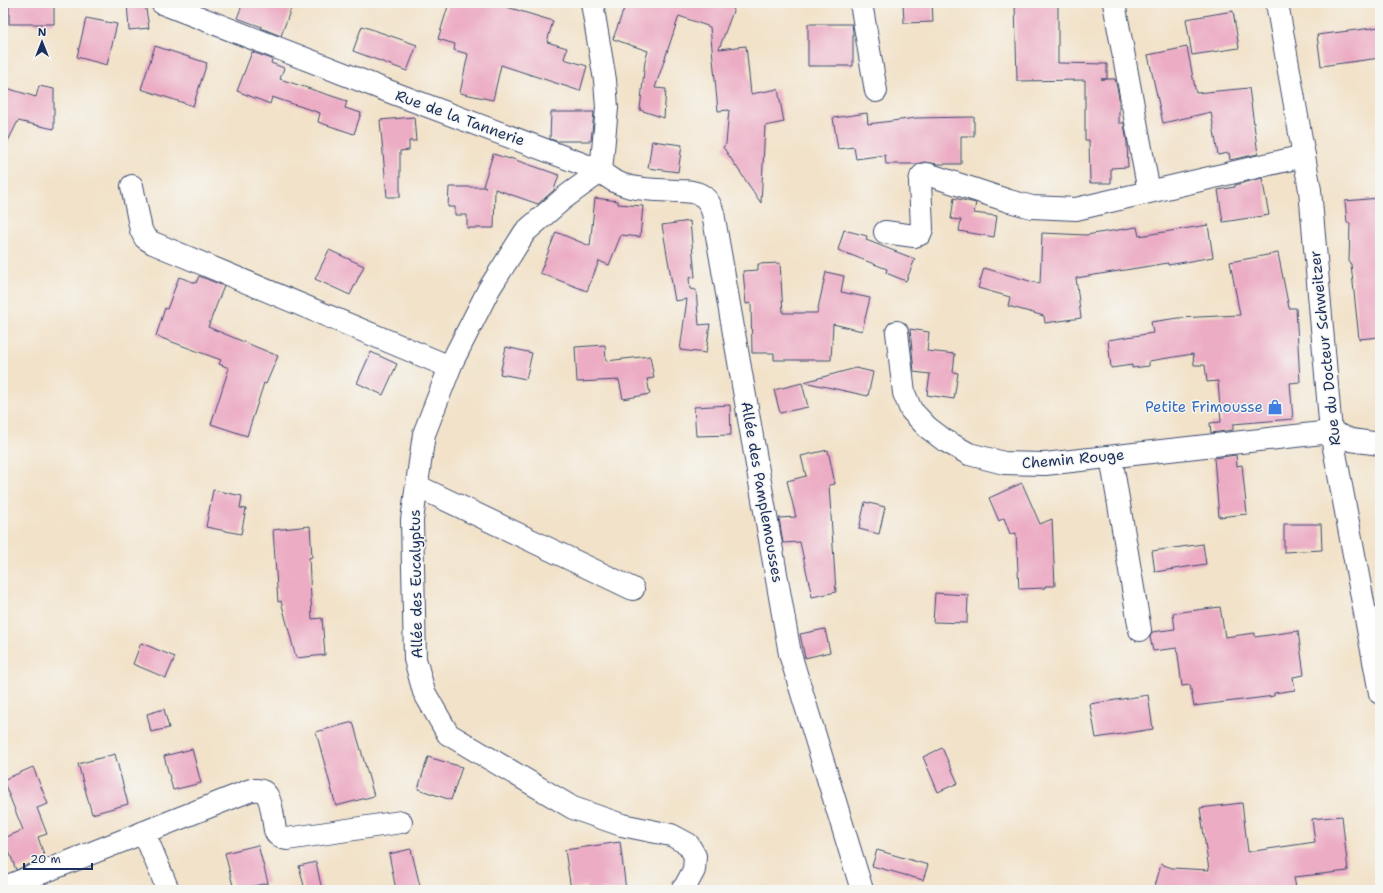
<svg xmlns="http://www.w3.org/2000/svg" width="1383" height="893" font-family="'Shantell Sans',sans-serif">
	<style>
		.building { fill: #ecacc4 }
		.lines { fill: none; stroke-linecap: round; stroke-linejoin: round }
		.street-casing { stroke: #3b4a6e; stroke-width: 24 }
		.secondary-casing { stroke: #3b4a6e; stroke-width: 24 }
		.street { stroke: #fff; stroke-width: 22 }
		.secondary { stroke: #fff; stroke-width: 22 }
		.labels { text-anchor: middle; stroke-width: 3; stroke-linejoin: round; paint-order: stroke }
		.street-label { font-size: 15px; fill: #1b2f5e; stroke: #f6f6f2 }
		.shop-label { font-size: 15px; fill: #366cbe; stroke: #f6f6f2; text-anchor: end }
	</style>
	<rect width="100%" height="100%" fill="#f6f6f2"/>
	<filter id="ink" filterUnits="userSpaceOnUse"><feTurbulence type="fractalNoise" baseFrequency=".025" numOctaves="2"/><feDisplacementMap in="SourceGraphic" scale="8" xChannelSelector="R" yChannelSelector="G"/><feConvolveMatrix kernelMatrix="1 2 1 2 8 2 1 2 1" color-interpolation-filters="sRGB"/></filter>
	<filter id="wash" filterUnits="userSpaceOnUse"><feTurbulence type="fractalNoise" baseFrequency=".012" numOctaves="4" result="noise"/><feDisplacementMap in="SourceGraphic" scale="16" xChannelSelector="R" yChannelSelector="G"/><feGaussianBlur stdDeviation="0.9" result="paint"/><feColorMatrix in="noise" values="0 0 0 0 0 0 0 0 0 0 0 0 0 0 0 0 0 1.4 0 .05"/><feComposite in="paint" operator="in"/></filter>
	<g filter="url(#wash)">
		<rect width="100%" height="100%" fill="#f2e2c9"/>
		<g id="blocks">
			<path class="building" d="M9 3H54V24H9Z
				M127 3H145L149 28 129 30Z
				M243 3H293L281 36 261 28 262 27 237 18Z
				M449 3H494L553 21 547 42 567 48 564 59 587 66 580 91 501 65 493 100 460 93 468 54 454 50 455 44 438 39Z
				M626 3H736L719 49 746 46 751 94 778 89 784 122 765 126 761 203 723 147 726 144 729 110 718 111 710 27 679 16 655 88 666 89 664 118 640 110 645 61 648 51 613 39Z
				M903 3H932L933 22 904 23Z
				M1015 3H1058V63L1107 64V79H1101H1115L1119 97V123H1124L1127 143 1128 167 1111 168V183H1090L1089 140H1085V80L1017 81Z
				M1233 11 1239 48 1192 55 1186 19Z
				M86 18 117 24 107 65 77 57Z
				M808 24H852L853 33V66H808Z
				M362 26 417 45 407 71 353 51Z
				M1380 27V58L1321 66 1317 35Z
				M155 46 207 63 193 106 141 89Z
				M1187 47 1196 93 1249 88 1258 154 1230 160 1229 153 1218 155 1211 112 1163 123 1148 55Z
				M252 52 272 59 271 63 284 68 280 79 347 101 345 108 361 113 354 134 318 122 320 113 272 97 270 104 237 91Z
				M39 86 54 89V129L18 121 3 151V87L36 97Z
				M551 112H594L591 141H557L550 139Z
				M867 113 868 124 916 118 974 117V136H961V164H938L924 162 917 164H886L885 155 856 159 854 147 838 149 833 118Z
				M414 117 416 141H409V150L400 151V197H387L380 120Z
				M652 141 682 145 678 172 648 168Z
				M493 154 510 159V158L559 175 554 190 538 204 495 189 494 228H467V215H455V207H448L449 187H486L483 186Z
				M1262 178 1269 215 1223 222 1218 190 1235 187V185Z
				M595 198 618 201V204L643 206 640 237 621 235 609 265 599 261 587 291 540 273 556 232 590 246Z
				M954 198 976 203 974 213 997 216 994 237 959 231 961 220 951 219Z
				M1380 198V337L1359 339 1351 264 1349 263 1350 223H1347L1345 201Z
				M690 221 695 277 689 278 690 289 696 290 699 325 710 324 706 353 680 350 687 299 675 301 662 225Z
				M1208 225 1213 257 1168 265V263L1076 278 1081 318 1045 323 1044 316 1008 306 1010 297 978 288 984 268 1040 284 1042 233 1086 235 1137 227 1139 236Z
				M844 230 867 236 866 240 915 259 906 281 886 273 887 269 838 250Z
				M329 250 364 266 350 295 315 279Z
				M1278 253 1289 308H1296L1300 382 1290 383 1293 419 1233 424V430L1211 433 1210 423 1221 422 1218 381 1207 382 1205 365H1194L1193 354 1149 361V366L1132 368V365L1111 368 1108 340 1153 333 1151 322 1178 318 1240 315 1230 262Z
				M780 263 783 313H817L826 272 844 276 841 292 870 298 862 331 833 324 831 360H774V353H752L751 303 746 304 743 271 758 270V264Z
				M199 276 224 286 208 327 278 356 266 384 264 383 247 436 211 424 229 368 219 364 221 360 156 336 165 308 167 309 179 277 196 283Z
				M910 329 929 332 927 351 955 354 953 372 958 373 954 399 927 395 930 374 914 372Z
				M605 345 606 361 650 356 654 378 647 379 650 394 623 399 619 380 577 382 575 347Z
				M506 347 532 353 526 379 500 374Z
				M371 352 397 364 383 395 357 383Z
				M856 368 873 372 868 396 804 382Z
				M802 383 808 407 780 413 774 390Z
				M730 405 731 435 696 436 694 407Z
				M828 450 835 484 829 485 836 592 812 597 800 542 783 543 779 518 796 517 787 481 806 476 801 456Z
				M1236 455 1237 466 1242 465 1247 514 1219 517 1214 458Z
				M1022 483 1040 524 1052 519 1055 586H1045V588L1019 589 1016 533 1010 534 1004 518 999 521 989 498Z
				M213 490 242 496 240 508 246 509 241 534 206 527Z
				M865 502 885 507 879 534 859 529Z
				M1284 524H1321L1322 550 1284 552Z
				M310 526 312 557 309 558 312 619 322 618 325 655 296 658 281 601 278 602 273 530Z
				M1203 544 1206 564 1155 572 1152 551Z
				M935 593 968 595 967 623 933 622Z
				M1220 607 1225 637 1255 633V637L1298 631 1304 675 1293 677 1295 690 1274 693V696L1194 706 1190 685 1182 686 1177 648 1153 651 1150 637 1152 632 1175 629 1173 613Z
				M825 629 830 652 805 658 800 634Z
				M141 643 175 657 166 678 133 664Z
				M1148 695 1153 729 1096 738 1090 704Z
				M164 709 169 728 151 732 147 714Z
				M353 722 374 796 336 806 316 732Z
				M942 748 958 783 938 792 923 757Z
				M192 749 201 783 173 790 164 756Z
				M115 754 128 804 92 814 78 764Z
				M428 757 462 767 451 800 418 789Z
				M33 767 48 804 37 808 47 834 38 837 45 858 16 870 4 838 23 830 3 780Z
				M1242 803 1248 852 1315 842 1312 819 1342 816 1348 871 1294 877 1296 888 1272 890H1154L1161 864 1172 868 1209 870 1200 808Z
				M620 842 626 890H587L586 886 571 889 565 850Z
				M258 845 268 883 234 890 225 853Z
				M411 849 421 890H396L389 854Z
				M877 850 928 865 923 880 872 866Z
				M316 862 322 890H305L299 866Z"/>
		</g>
	</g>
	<g filter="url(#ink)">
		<use href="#blocks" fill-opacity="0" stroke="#3b4a6e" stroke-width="1"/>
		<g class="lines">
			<g class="street-casing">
				<path id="street" d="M162 3 388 91 601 171C621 192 651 189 677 191 686 191 697 191 704 197 709 201 711 207 713 213L790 654 862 890
					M592 3 605 80 607 108 601 171
					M861 3 876 91
					M1114 3 1149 192
					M601 171 564 198 525 232 489 289 452 362 424 434 412 520 415 659 424 692 448 734 573 808 622 825 671 835 688 844 695 856 694 870 686 885 682 890
					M132 186 141 230 145 238 153 243 450 367
					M885 232 914 236 920 234 922 229 920 182 921 177 923 175 927 174 1009 201 1032 207 1076 209 1304 156
					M897 332 904 393 911 410 927 427 944 440 969 454 1004 463 1045 464 1331 432 1351 440 1380 444
					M1111 457 1140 630
					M417 486 633 589
					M144 832 168 890
					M3 888 251 790C256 790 260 789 264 792 272 798 273 820 275 830 277 836 281 838 287 839L401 822"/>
			</g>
			<g class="secondary-casing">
				<path id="secondary" d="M1277 3 1310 190 1331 432 1380 693"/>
			</g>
			<use href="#street" class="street"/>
			<use href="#secondary" class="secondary"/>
		</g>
	</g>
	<defs>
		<g id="shop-bare" transform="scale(1.2)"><path d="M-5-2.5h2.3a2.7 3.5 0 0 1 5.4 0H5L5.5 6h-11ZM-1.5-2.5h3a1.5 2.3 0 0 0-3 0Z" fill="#3f7fe0" stroke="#f6f6f2" stroke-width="2.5" paint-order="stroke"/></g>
	</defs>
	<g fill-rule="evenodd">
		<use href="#shop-bare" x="1275" y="407"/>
	</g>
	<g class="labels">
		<g class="street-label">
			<text transform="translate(460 118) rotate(20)" y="5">Rue de la Tannerie</text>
			<text transform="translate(1325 348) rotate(-96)" y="5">Rue du Docteur Schweitzer</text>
			<text transform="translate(1073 459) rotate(-5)" y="5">Chemin Rouge</text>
			<text transform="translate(762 492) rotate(80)" y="5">Allée des Pamplemousses</text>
			<text transform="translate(416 584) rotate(-91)" y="5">Allée des Eucalyptus</text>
		</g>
		<g class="shop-label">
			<text x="1263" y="412">Petite Frimousse</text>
		</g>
	</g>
	<rect width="1383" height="893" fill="none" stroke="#f6f6f2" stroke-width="16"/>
	<g transform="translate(42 42)" stroke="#f6f6f2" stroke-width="3" paint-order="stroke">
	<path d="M0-3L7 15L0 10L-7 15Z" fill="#1b2f5e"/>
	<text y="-6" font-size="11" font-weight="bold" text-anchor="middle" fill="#1b2f5e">N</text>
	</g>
	<path d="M24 863v6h68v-6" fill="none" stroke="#1b2f5e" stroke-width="2"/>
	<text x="30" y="863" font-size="12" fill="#1b2f5e" stroke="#f6f6f2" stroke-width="3" paint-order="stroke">20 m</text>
</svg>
